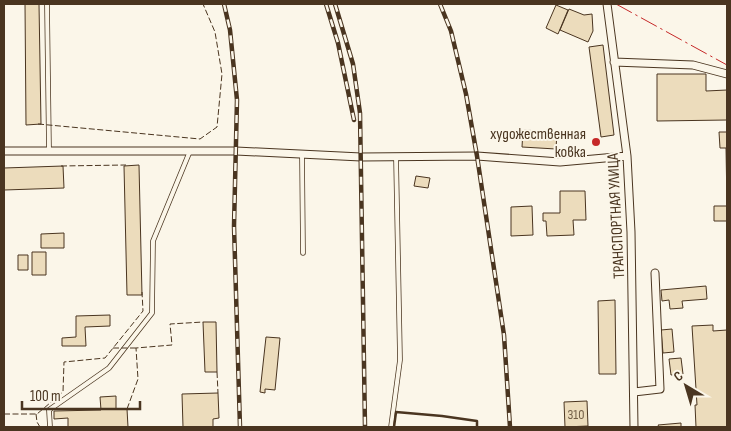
<svg xmlns="http://www.w3.org/2000/svg" width="731" height="431" font-family="'Sofia Sans Condensed',sans-serif">
	<style>
		.building { fill: #ecdcbc; stroke: #4a3520 }
		.lines { fill: none; stroke-linecap: round; stroke-linejoin: round }
		.lane-casing { stroke: #4a3520; stroke-width: 5.5 }
		.street-casing { stroke: #4a3520; stroke-width: 9 }
		.lane { stroke: #fbf6e9; stroke-width: 4 }
		.street { stroke: #fbf6e9; stroke-width: 7 }
		.rail-casing { stroke: #4a3520; stroke-width: 4.5 }
		.rail { stroke: #fbf6e9; stroke-width: 2.5; stroke-dasharray: 8; stroke-linecap: butt }
		.fence { stroke: #4a3520; stroke-width: 1; stroke-dasharray: 6 2.5; stroke-linecap: butt }
		.wall { stroke: #4a3520; stroke-width: 2.5 }
		.power { stroke: #c62828; stroke-width: 1; stroke-dasharray: 18 4 2.5 4; stroke-linecap: butt }
		.poi-dot { fill: #c62828; stroke: #fbf6e9; stroke-width: 2 }
		.labels { text-anchor: middle; stroke-width: 4; stroke-linejoin: round; paint-order: stroke }
		.number-label { font-size: 14px; fill: #725f47 }
		.poi-label { font-size: 16px; fill: #4a3520; stroke: #fbf6e9; text-anchor: end }
		.street-label { font-size: 16px; fill: #4a3520; stroke: #fbf6e9 }
	</style>
	<rect width="100%" height="100%" fill="#fbf6e9"/>
	<path class="building" d="M25 4H39L41 124 26 125Z
		M556 5 568 10 558 34 546 28Z
		M569 9 584 15 592 14 593 31 588 42 560 30Z
		M603 45 614 135 601 137 589 47Z
		M657 74H706V91L727 90V120L657 121Z
		M523 130 557 132 556 149 522 147Z
		M719 132H727V221H714V206H727L726 148H720Z
		M139 165 142 295H127L124 166Z
		M63 166 64 188 4 190V168Z
		M416 176 430 178 428 188 414 186Z
		M560 191H585L586 220H573L574 235 547 236 546 221H543V213H560Z
		M532 206 533 235 511 236V207Z
		M64 233V248H41V234Z
		M32 252H46V275H32Z
		M18 255H28V270H18Z
		M706 286 707 299 682 301 683 308 670 309 669 300 662 301 661 290Z
		M615 300 616 374H599L598 301Z
		M110 315V326L85 327 86 346H62V338L76 337V316Z
		M203 322H216L217 372H205Z
		M713 325V331L727 330V427H696L695 405H697L692 326Z
		M672 329 674 352 663 353 661 330Z
		M266 337 280 338 275 390 265 389V393L260 392Z
		M681 358 683 374 671 375 669 359Z
		M218 393 219 418 213 419V427H183L182 394Z
		M116 396V409H127L128 427H68V418L54 419V411L101 410 100 397Z
		M587 401 588 426 565 427 564 402Z
		M681 423V427H659L658 425Z"/>
	<g class="lines">
		<g class="lane-casing">
			<path id="lane" d="M47 4 49 151
				M302 154 303 253
				M50 427 49 410 109 368 152 313 153 241 190 151
				M391 427 400 360 396 156"/>
		</g>
		<g class="street-casing">
			<path id="street" d="M607 4 627 156 631 232 634 427
				M614 62 693 65 727 74
				M4 151H236L361 157 477 156 560 162 627 156
				M634 392 660 389 655 273"/>
		</g>
		<use href="#lane" class="lane"/>
		<use href="#street" class="street"/>
		<g class="rail-casing">
			<path id="rail" d="M224 4 230 30 237 100 234 226 240 427
				M326 4 338 43 354 120
				M335 4 353 64 360 113 365 427
				M440 4 451 31 466 94 477 156 504 335 510 427"/>
		</g>
		<use href="#rail" class="rail"/>
		<path class="fence" d="M38 124 200 139 217 127 222 74 215 32 203 4
			M61 166 126 165
			M113 348H136
			M217 372 218 393
			M127 409 138 379 136 348 172 345 170 324 203 322
			M4 414H37L63 392 64 362 105 358 143 311 142 292
			M36 414 37 422 40 427"/>
		<path class="wall" d="M394 427 396 412 442 416 477 421V427"/>
		<path class="power" d="M616 4 727 65"/>
	</g>
	<circle class="poi-dot" cx="596" cy="142" r="5"/>
	<g class="labels">
		<g class="number-label">
			<text x="576" y="419">310</text>
		</g>
		<g class="poi-label">
			<text x="586" y="139">художественная<tspan x="586" dy="18">ковка</tspan></text>
		</g>
		<g class="street-label">
			<text transform="translate(615 216) rotate(-93)" y="6">ТРАНСПОРТНАЯ УЛИЦА</text>
		</g>
	</g>
	<rect width="731" height="431" fill="none" stroke="#4a3520" stroke-width="10"/>
	<g transform="translate(686 386) rotate(322)" stroke="#fbf6e9" stroke-width="4" paint-order="stroke">
	<path d="M0-4L9 19L0 12L-9 19Z" fill="#4a3520"/>
	<text y="-8" font-size="14" font-weight="bold" text-anchor="middle" fill="#4a3520">С</text>
	</g>
	<path d="M22 401v8h118v-8" fill="none" stroke="#4a3520" stroke-width="2.5"/>
	<text x="30" y="401" font-size="15" fill="#4a3520" stroke="#fbf6e9" stroke-width="4" paint-order="stroke">100 m</text>
</svg>
